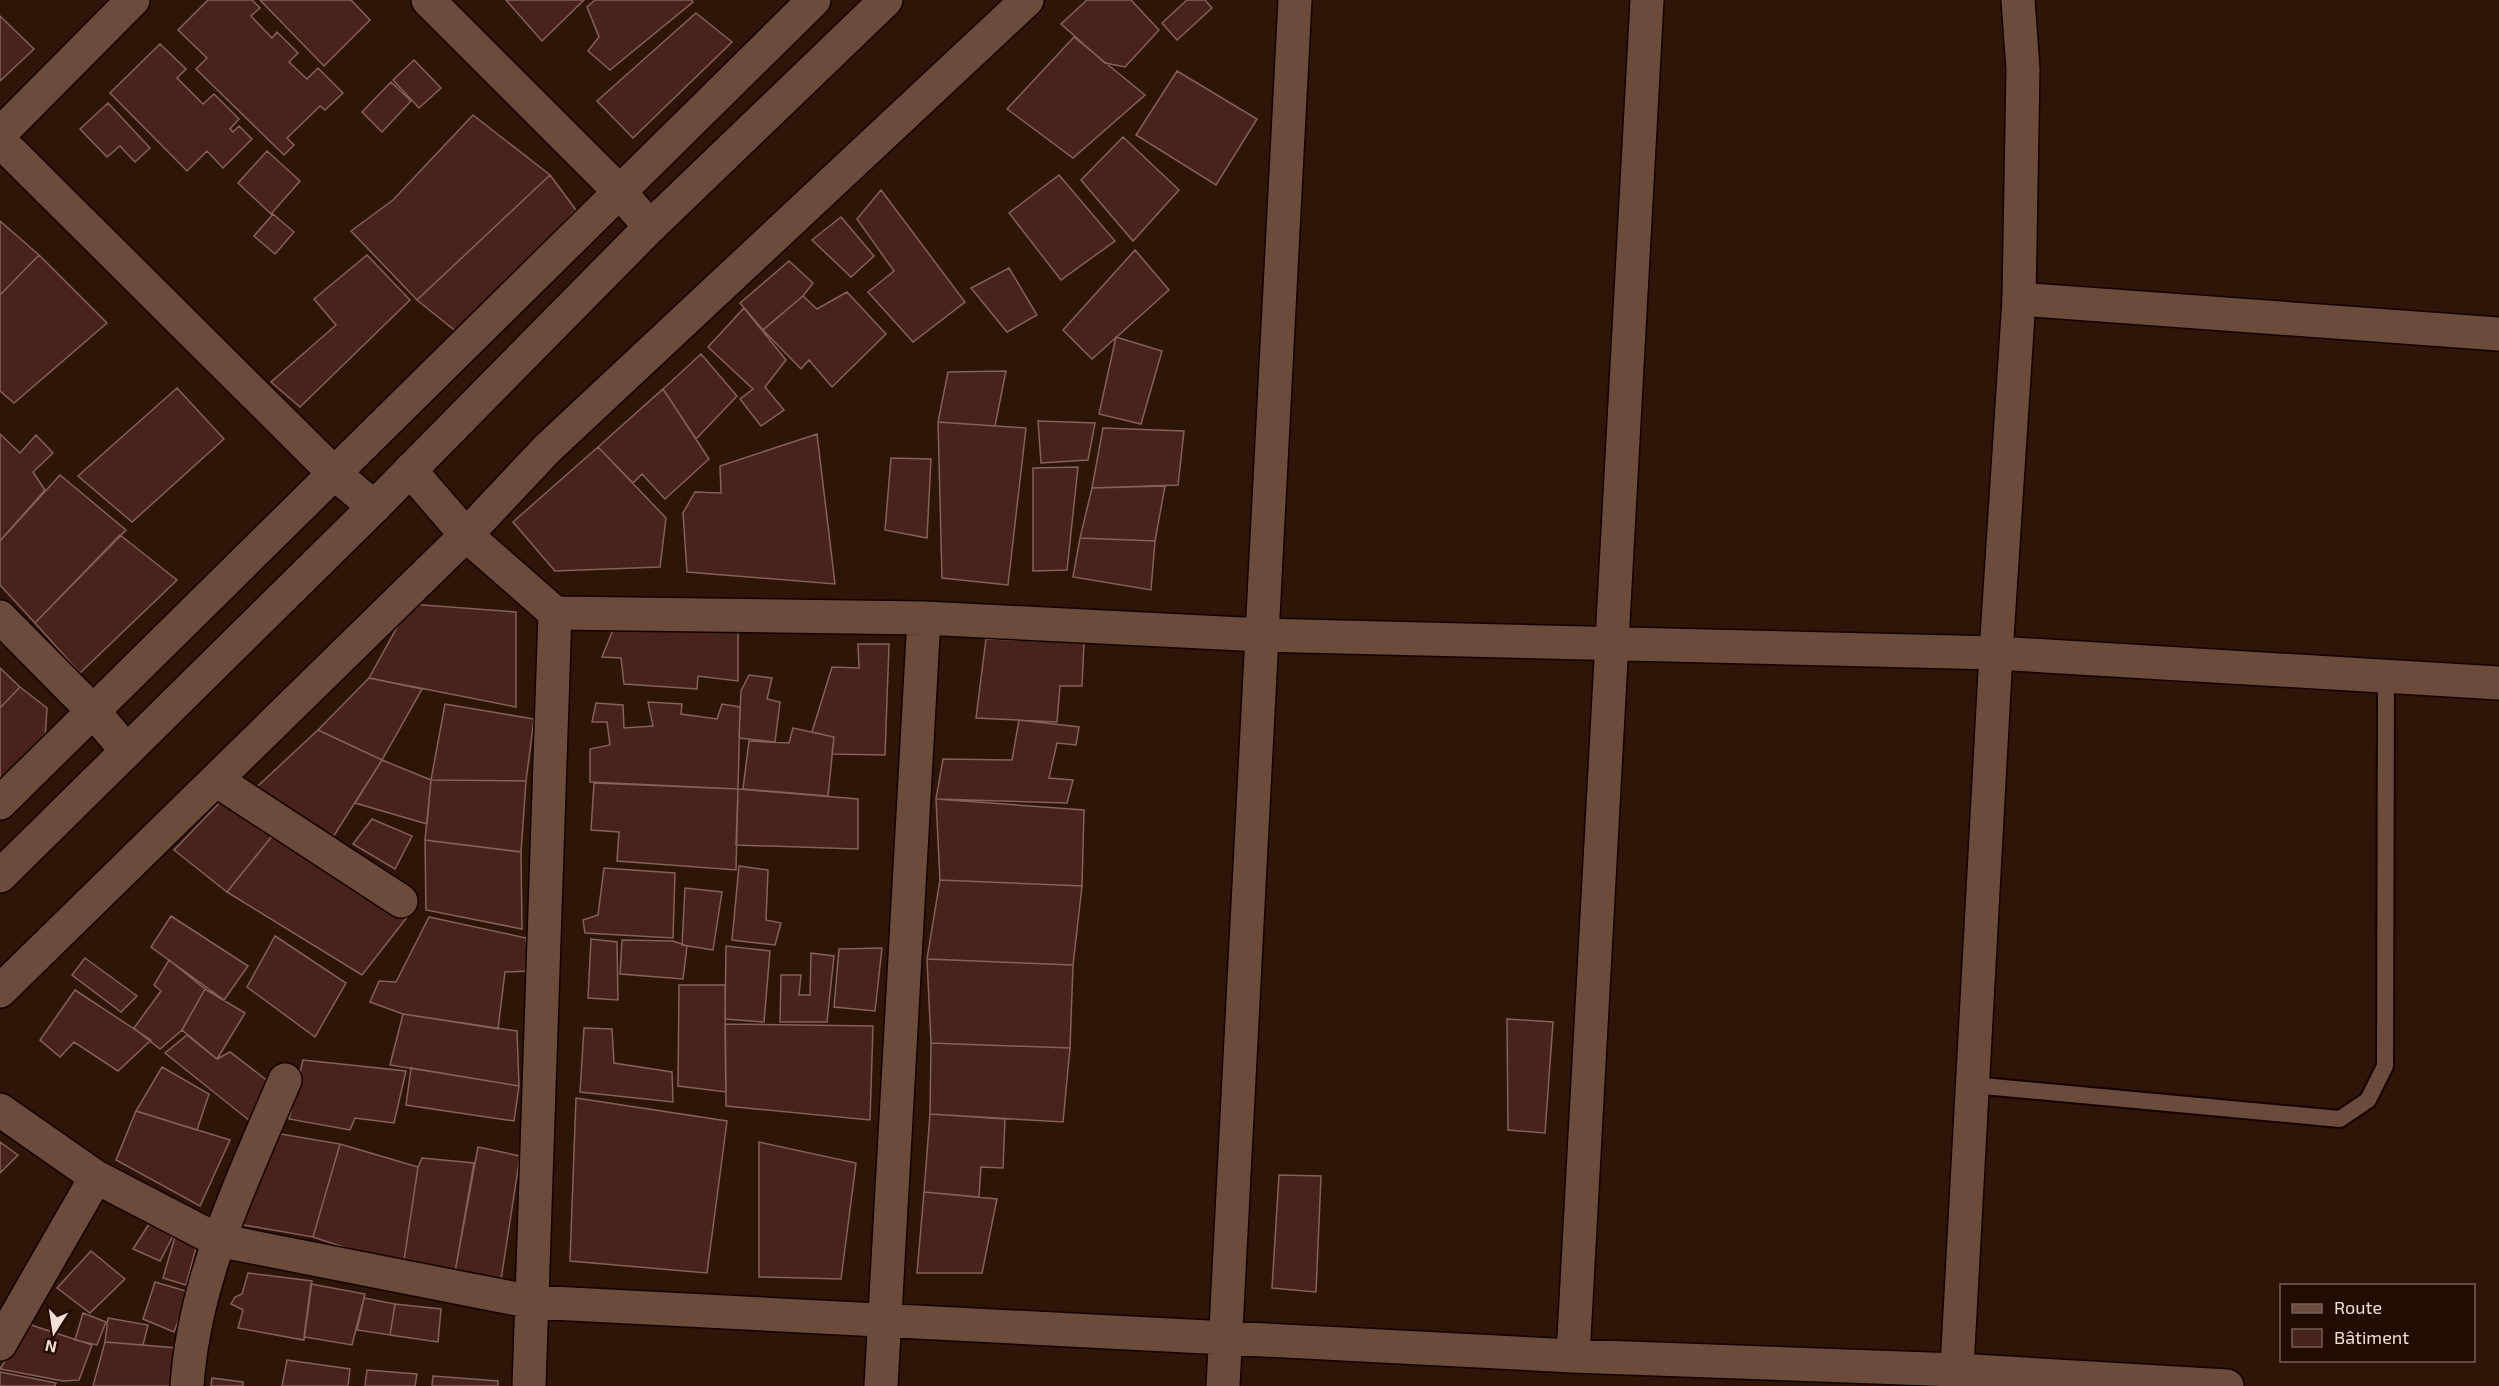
<svg xmlns="http://www.w3.org/2000/svg" width="2499" height="1386" font-family="'Exo 2',sans-serif">
	<style>
		.building { fill: #48231b; stroke: #846159; stroke-width: 1.5 }
		.lines { fill: none; stroke-linecap: round; stroke-linejoin: round }
		.service-casing { stroke: #150200; stroke-width: 20 }
		.minor-casing { stroke: #150200; stroke-width: 36 }
		.tertiary-casing { stroke: #150200; stroke-width: 36 }
		.service { stroke: #6a4b3c; stroke-width: 16 }
		.minor { stroke: #6a4b3c; stroke-width: 33 }
		.tertiary { stroke: #6a4b3c; stroke-width: 33 }
	</style>
	<rect width="100%" height="100%" fill="#2f1507"/>
	<path class="building" d="M208 0H252L260 8 251 16 272 38 277 32 298 53 289 62 307 79 318 68 343 93 325 110 320 106 287 138 294 145 284 155 196 69 207 58 178 30Z
		M260 0H351L370 20 324 66Z
		M506 0H584L542 41Z
		M595 0H692L693 2 610 70 588 51 599 37 587 7Z
		M1087 0H1131L1159 30 1125 67 1105 63 1061 24Z
		M1187 0H1205L1212 8 1177 40 1162 23Z
		M696 13 732 42 633 138 597 101Z
		M0 16 34 49 0 81Z
		M1074 37 1145 95 1073 158 1007 109Z
		M160 44 186 69 177 78 203 104 214 94 239 119 230 129 233 132 239 126 252 139 223 168 207 151 187 171 110 93Z
		M414 60 441 88 419 108 393 80Z
		M1177 71 1257 119 1216 185 1136 135Z
		M391 82 411 101 382 132 362 112Z
		M108 103 150 148 135 162 120 146 107 157 80 129Z
		M473 115 550 175 417 300 351 231 393 200Z
		M1123 137 1179 190 1133 241 1081 180Z
		M267 151 300 181 271 214 238 183Z
		M550 175 576 210 458 333 417 300Z
		M1059 175 1115 241 1061 280 1009 213Z
		M881 190 965 302 913 342 868 292 894 271 857 219Z
		M273 214 294 232 275 254 254 236Z
		M841 217 874 256 851 277 812 240Z
		M0 221 39 255 0 295Z
		M1135 250 1169 290 1092 359 1063 330Z
		M39 255 107 323 14 403 0 391V295Z
		M367 255 410 300 300 407 271 382 336 325 314 299Z
		M789 261 813 283 803 296 763 330 740 303Z
		M1009 268 1037 315 1007 332 971 288Z
		M847 292 886 334 832 387 809 360 801 369 763 330 803 296 817 309Z
		M744 308 786 360 765 387 784 410 761 426 740 399 753 389 708 347Z
		M1116 337 1162 351 1141 424 1099 414Z
		M701 354 737 396 696 439 663 389Z
		M1006 371 995 426 938 422 948 372Z
		M177 388 224 439 132 522 78 476Z
		M663 389 709 459 665 499 642 474 633 483 598 447Z
		M1038 421 1095 423 1088 460 1041 463Z
		M938 422 1026 428 1008 585 942 578Z
		M1103 428 1184 431 1178 485 1092 488Z
		M0 434 20 453 36 435 53 453 33 472 45 490 0 541Z
		M817 434 835 584 687 572 683 513 695 492 721 493 720 466Z
		M598 447 666 518 660 567 555 571 513 522Z
		M891 458 931 459 927 538 885 530Z
		M1078 467 1067 570 1033 571V468Z
		M60 475 126 530 35 623 0 585V541Z
		M1165 486 1155 541 1080 538 1092 488Z
		M120 535 177 580 80 673 35 623Z
		M1080 538 1155 541 1151 590 1073 577Z
		M410 604 516 612V707L369 678Z
		M617 620 738 628V681L698 676 697 689 624 684 621 658 602 657Z
		M986 639 1084 642 1082 686H1060L1057 722 976 718Z
		M858 644H889L885 755 832 754 834 737 812 732 832 667 859 668Z
		M0 668 20 687 0 708Z
		M749 675 772 678 767 699 780 702 775 742 739 738 741 691Z
		M369 678 422 689 382 760 318 730Z
		M20 687 47 708 45 739 0 784V708Z
		M648 702 682 704 681 714 717 719 722 704 740 707 738 789 590 782V749L610 745 607 722H592L596 703 623 705 624 728 653 726Z
		M445 704 534 719 526 781 431 780Z
		M1019 720 1079 727 1076 745 1057 743 1049 778 1073 780 1067 803 936 799 943 759 1012 760Z
		M793 728 834 737 828 796 743 789 749 741 789 743Z
		M318 730 382 760 328 845 247 796Z
		M382 760 431 780 427 824 355 803Z
		M431 780 526 781 521 852 425 840Z
		M594 783 738 789 736 870 617 861 619 832 591 830Z
		M738 789 858 799V849L736 845Z
		M228 794 273 835 227 892 174 850Z
		M936 799 1084 810 1082 886 940 880Z
		M372 819 412 836 395 869 353 844Z
		M273 835 408 916 362 975 227 892Z
		M425 840 521 852 522 929 426 910Z
		M739 866 768 870 766 920 781 923 775 945 732 940Z
		M604 868 675 873 673 938 585 933 583 920 598 915Z
		M940 880 1082 886 1073 965 927 959Z
		M685 888 722 892 713 950 682 945Z
		M171 916 248 966 224 1000 151 947Z
		M429 917 526 938 530 971 505 972 498 1029 403 1014 370 1002 379 981 396 982Z
		M275 936 346 983 315 1037 247 987Z
		M591 939 617 942 618 1000 588 998Z
		M622 940 673 941 687 946 683 979 620 974Z
		M726 946 770 951 764 1022 725 1019Z
		M882 948 875 1011 834 1007 839 949Z
		M811 953 834 956 827 1022H780L781 975H801L799 995H810Z
		M85 958 137 996 121 1012 72 975Z
		M927 959 1073 965 1070 1048 931 1043Z
		M169 960 205 989 182 1030 160 1049 134 1028 161 991 154 985Z
		M679 985H725L726 1092 678 1086Z
		M205 989 245 1013 217 1059 182 1030Z
		M75 990 151 1040 118 1071 74 1042 60 1057 40 1040Z
		M403 1014 517 1031 519 1086 390 1065Z
		M1507 1019 1553 1022 1545 1133 1508 1130Z
		M725 1024 873 1026 870 1120 726 1106Z
		M584 1028 612 1029 614 1063 672 1072 673 1102 580 1092Z
		M187 1035 217 1059 230 1052 273 1085 250 1121 165 1053Z
		M931 1043 1070 1048 1063 1122 930 1114Z
		M303 1060 406 1071 394 1123 355 1118 350 1130 289 1119Z
		M162 1067 209 1094 197 1130 136 1111Z
		M411 1068 519 1086 514 1121 406 1105Z
		M576 1098 727 1121 707 1273 570 1261Z
		M136 1111 230 1140 200 1206 116 1160Z
		M930 1114 1005 1119 1003 1168 981 1167 979 1197 924 1192Z
		M275 1133 340 1144 313 1237 232 1223Z
		M0 1142 18 1155 0 1173Z
		M759 1142 856 1163 841 1279 759 1277Z
		M340 1144 418 1167 403 1267 313 1237Z
		M478 1147 520 1156 501 1280 455 1272Z
		M422 1158 474 1163 455 1272 403 1267 418 1167Z
		M1279 1175 1321 1176 1316 1292 1272 1288Z
		M924 1192 997 1199 982 1273H917Z
		M151 1221 174 1234 160 1261 133 1249Z
		M175 1237 197 1244 186 1285 163 1278Z
		M91 1251 125 1279 90 1313 57 1288Z
		M248 1273 312 1281 304 1340 238 1328 243 1310 231 1304 235 1297 242 1294Z
		M155 1282 189 1292 174 1332 143 1319Z
		M311 1284 365 1294 352 1345 304 1337Z
		M364 1298 395 1304 390 1335 357 1330Z
		M395 1304 441 1309 438 1342 390 1335Z
		M83 1313 106 1322 97 1345 75 1340Z
		M108 1318 148 1325 143 1345 105 1342Z
		M28 1324 92 1345 79 1380 63 1381 0 1369Z
		M105 1342 178 1348 170 1386H93Z
		M287 1360 350 1369 348 1386H282Z
		M367 1370 417 1374 415 1386H365Z
		M0 1372 56 1383 55 1386H0Z
		M433 1376 498 1381V1386H432Z
		M212 1378 243 1382V1386H211Z"/>
	<g class="lines">
		<g class="service-casing">
			<path id="service" d="M1972 1085 2340 1119 2368 1100 2385 1066 2386 676"/>
		</g>
		<g class="minor-casing">
			<path id="minor" d="M428 0 620 192 650 227
				M0 134 133 0
				M0 141 334 473 374 507
				M2019 299 2499 334
				M410 470 466 535 555 613 924 618 1262 635 1996 653 2499 683
				M0 617 93 711 127 751
				M216 780 401 901
				M0 803 814 0
				M0 991 466 535 547 449 1027 0
				M0 1110 96 1177 217 1240 532 1302 1573 1356 1957 1370 2227 1386
				M0 1344 96 1177
				M1573 1356 1647 0
				M187 1386C194 1278 243 1179 285 1080
				M529 1386 555 613
				M881 1386 924 618
				M1223 1386 1295 0"/>
		</g>
		<g class="tertiary-casing">
			<path id="tertiary" d="M0 876 374 507 650 227 886 0
				M1956 1386 1996 653 2019 299 2023 69 2018 0"/>
		</g>
		<use href="#service" class="service"/>
		<use href="#minor" class="minor"/>
		<use href="#tertiary" class="tertiary"/>
	</g>
	<rect x="2280" y="1284" width="195" height="78" fill="#240b01" stroke="#765f56" stroke-width="1.5"/>
	<rect x="2292" y="1304" width="30" height="9" fill="#6a4b3c" stroke="#765f56" stroke-width="1.5"/>
	<text x="2334" y="1314" font-size="18" fill="#f1ded5">Route</text>
	<rect x="2292" y="1329" width="30" height="18" fill="#48231b" stroke="#765f56" stroke-width="1.5"/>
	<text x="2334" y="1344" font-size="18" fill="#f1ded5">Bâtiment</text>
	<g transform="translate(54 1332) rotate(192)" stroke="#240b01" stroke-width="4.5" paint-order="stroke">
	<path d="M0-4.5L10 22L0 15L-10 22Z" fill="#f1ded5"/>
	<text y="-9" font-size="16" font-weight="bold" text-anchor="middle" fill="#f1ded5">N</text>
	</g>
</svg>
